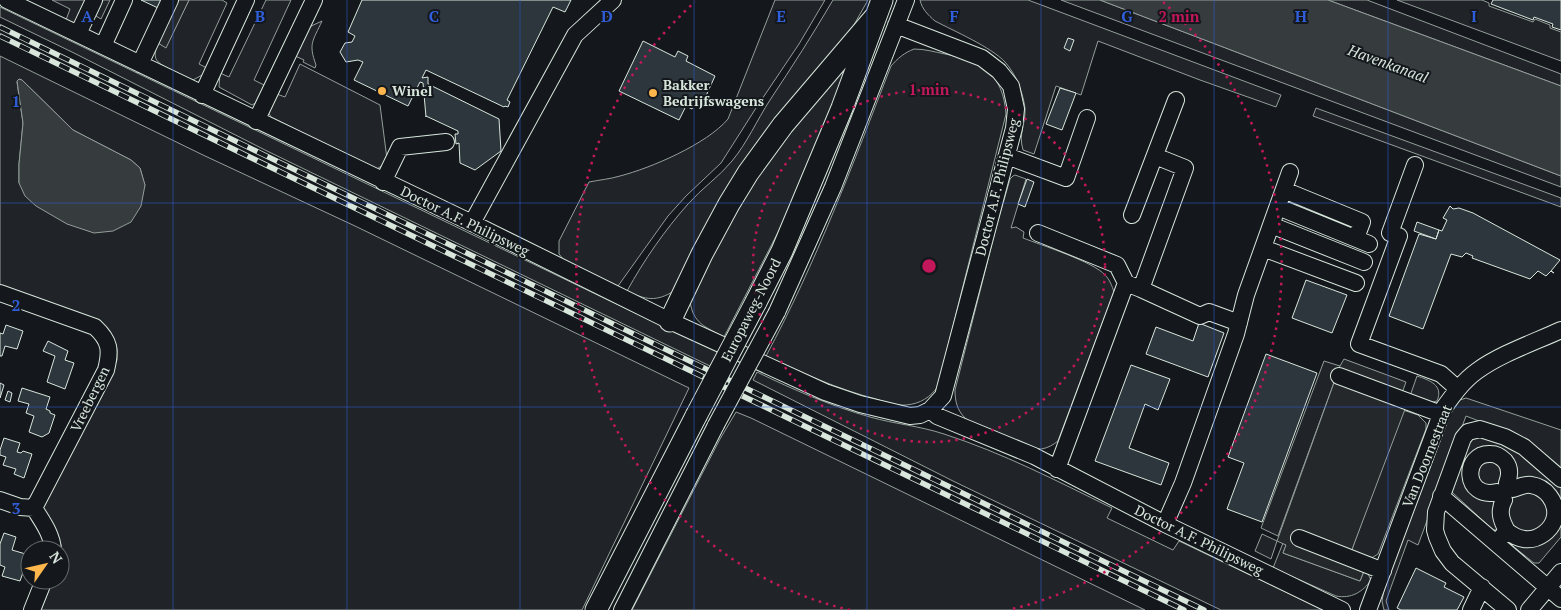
<svg xmlns="http://www.w3.org/2000/svg" width="1561" height="610" font-family="'PT Serif',serif">
	<style>
		.green { fill: #202428; stroke: #939e99; fill-rule: evenodd }
		.parking { fill: #24282b; stroke: #939e99 }
		.water { fill: #363b3e; stroke: #939e99 }
		.building { fill: #2c363c; stroke: #d8e6dc }
		.lines { fill: none; stroke-linecap: round; stroke-linejoin: round }
		.minor-casing { stroke: #d8e6dc; stroke-width: 18 }
		.major-casing { stroke: #d8e6dc; stroke-width: 23 }
		.minor { stroke: #14181c; stroke-width: 16 }
		.major { stroke: #14181c; stroke-width: 21 }
		.rail-casing { stroke: #d8e6dc; stroke-width: 5.5 }
		.rail { stroke: #14181c; stroke-width: 4; stroke-dasharray: 11; stroke-linecap: butt }
		.minor-bridge-casing { stroke: #d8e6dc; stroke-width: 18; stroke-linecap: butt }
		.major-bridge-casing { stroke: #d8e6dc; stroke-width: 23; stroke-linecap: butt }
		.minor-bridge { stroke: #14181c; stroke-width: 16 }
		.major-bridge { stroke: #14181c; stroke-width: 21 }
		.grid { fill: none; stroke: #305dd8; stroke-width: 1; stroke-opacity: 0.55 }
		.ring { fill: none; stroke: #c2185b; stroke-width: 2.5; stroke-dasharray: 2.5 5 }
		.poi-dot { fill: #ffb74d; stroke: #14181c; stroke-width: 2 }
		.labels { text-anchor: middle; stroke-width: 4; stroke-linejoin: round; paint-order: stroke }
		.poi-label { font-size: 14px; font-weight: bold; fill: #d8e6dc; stroke: #14181c; text-anchor: start }
		.street-label { font-size: 14px; fill: #d8e6dc; stroke: #14181c }
		.water-label { font-size: 15px; font-style: italic; fill: #d8e6dc; stroke: #14181c }
		.grid-label { font-size: 16px; text-anchor: middle; font-weight: bold; fill: #305dd8; stroke: #14181c; stroke-width: 4; stroke-linejoin: round; paint-order: stroke }
		.centre { fill: #c2185b; stroke: #14181c; stroke-width: 2.5 }
		.ring-label { font-size: 15px; text-anchor: middle; font-weight: bold; fill: #c2185b; stroke: #14181c; stroke-width: 4; stroke-linejoin: round; paint-order: stroke }
	</style>
	<rect width="100%" height="100%" fill="#14181c"/>
	<path class="green" d="M52 0H89L75 23 66 20 70 9Z
		M103 0H110L101 19 96 16Z
		M189 0H222L227 3 199 64 207 68 204 74 193 80C184 76 160 67 156 59 154 54 156 48 158 43L166 47Z
		M266 0H291L254 80 266 86 257 102 252 105 219 87 220 73 229 77Z
		M775 0H825L799 44 756 108 721 163 686 196 668 216 618 286 564 260 559 254V241L589 182C599 180 610 179 620 176 651 168 707 144 728 119Z
		M833 0H868L851 30 674 291C656 302 646 300 627 291 644 260 665 230 688 204 702 188 719 177 732 161 747 143 757 120 770 100 792 67 813 34 833 0Z
		M920 0H1028L1281 95 1276 107 1200 80 1098 41 1081 95 1056 86 1034 154 1023 150C1018 133 1026 124 1025 108 1023 93 1016 74 1005 62 991 47 954 31 935 21 928 15 922 9 920 0Z
		M1061 0H1100L1561 176V187Z
		M1328 0H1367L1561 74V86Z
		M1397 0H1482L1489 3V6L1533 22 1535 19 1550 25V28L1561 32V61Z
		M0 7 608 300 707 347 718 351 710 366 265 150 74 53 0 17Z
		M322 21C313 41 308 43 316 65L315 68 303 62 304 60 293 55 307 28Z
		M914 49C925 49 935 52 945 54 982 61 1003 74 1006 114L938 386C931 397 920 404 906 405 896 406 885 402 876 399 837 389 802 373 766 356 816 263 853 164 891 66 898 58 904 53 914 49Z
		M0 56 203 155 355 226 689 388 582 610H41L53 580H60L61 545 42 508 44 502 108 384 117 360V349L114 340 111 333 105 326 0 286ZM19 79 22 80 73 130 131 160 140 168 145 186 19 183V164L23 123 17 82Z
		M300 64 380 105 387 159 384 164 377 169 271 117 267 110 274 93 285 97Z
		M848 65 788 213 724 337C706 327 693 324 690 301L725 224 786 131Z
		M1316 108 1561 198V207L1313 116Z
		M1015 175 1026 179 1011 228 1016 227 1024 232 1023 238C1041 245 1094 262 1105 275 1110 280 1112 286 1114 292L1058 441C1053 445 1048 448 1041 449 1034 450 971 424 965 418 957 410 955 401 955 390L996 228 1010 179 1013 176Z
		M1324 361 1340 366 1278 536 1261 528Z
		M757 372C794 390 831 406 870 417 895 424 920 426 944 434 1003 453 1057 481 1112 508L1107 518 1173 550 1179 541 1323 610H1221L953 481 753 380Z
		M1417 376C1429 380 1444 385 1437 401L1429 403 1410 396Z
		M1466 398 1561 430V470L1518 436 1466 416 1418 545 1408 540 1386 601 1389 610H1384L1382 601 1384 590 1450 414 1460 400Z
		M1403 410 1418 415 1426 423V429L1378 554 1370 559 1351 552Z
		M736 412 751 418 1145 610H632L720 439Z
		M1482 436 1518 451 1561 486V512L1516 482 1502 451 1464 475 1495 498 1493 510 1497 528 1496 530H1493L1453 493 1451 491 1469 439Z
		M1488 459 1504 468 1499 486H1482L1476 468Z
		M1519 491 1540 494 1548 507 1547 522 1536 533 1514 531 1505 506 1513 495Z
		M1561 512V537L1539 563H1534L1509 543 1511 540 1519 544Z
		M1262 534 1277 541 1271 559 1255 551Z
		M1283 543 1286 545 1283 553 1360 581 1364 571 1367 572 1371 580C1363 592 1351 599 1336 596L1273 568Z"/>
	<path class="parking" d="M178 0H189L166 48 158 43Z
		M1344 359 1406 382 1402 393 1410 396 1351 552 1364 571 1360 581 1283 553 1286 545 1277 541 1340 366Z"/>
	<path class="water" d="M1100 0H1328L1561 86V176Z
		M19 79 22 80 73 130 131 160 140 168 145 185 141 206 131 222 113 231 94 233 67 224 36 206 25 196 19 183V164L23 123 17 81Z"/>
	<path class="building" d="M141 0H162L158 8Z
		M362 0H571L565 12 553 7 507 100 510 102 508 107 505 106 504 107 426 70 422 78 428 77V84L499 119 501 151 475 170 460 163 459 143 456 144 455 134H458V131L426 116V117L423 83 420 82 408 106 354 80 363 62 358 60 346 62 340 52 345 43 352 42 355 36 348 32Z
		M1493 0H1561V30L1552 27 1553 24 1534 17 1533 20 1491 4Z
		M1068 38 1074 40 1070 51 1064 48Z
		M643 41 675 57 678 51 688 56 686 61 715 76 701 107 697 105H694L692 109 686 106 679 120 619 91Z
		M1060 88 1076 93 1062 130 1046 124Z
		M1027 179 1034 182 1025 207 1018 204Z
		M1450 206 1453 209 1459 208 1473 213 1560 260 1551 271 1554 273 1551 271 1546 276 1538 271 1530 279 1472 258 1473 256 1466 253 1462 257 1451 254 1423 329 1389 316 1419 234 1436 239 1439 230 1442 231 1447 220 1443 218Z
		M1417 222 1439 230 1436 239 1414 231Z
		M1306 280 1347 295 1332 333 1292 318Z
		M1199 323 1224 333 1208 377 1146 354 1156 327 1193 341Z
		M6 325 23 331 17 349 5 346 2 356H0V333L3 334Z
		M48 341 68 351 65 360 74 363 65 389 47 382 55 356 43 351Z
		M1266 354 1317 373 1262 522 1227 509 1244 463 1228 457Z
		M1131 365 1170 379 1158 410 1145 404 1129 448 1169 463 1161 485 1095 461Z
		M0 383 4 385 0 398Z
		M22 388 50 397 46 409 50 411V413L55 415 49 433 42 437 29 432 34 416 26 413 29 404 18 401Z
		M8 391 12 393 10 402 5 400Z
		M4 438 20 443 17 452 21 453 23 451 32 454 24 478 14 474 16 469 3 465 6 457 0 455V450Z
		M4 533 16 537 12 550 29 555 20 581 2 576 5 567 0 565V544Z
		M1416 568 1446 583 1444 587 1464 597 1457 610H1401L1397 608Z"/>
	<g class="lines">
		<g class="minor-casing">
			<path id="minor" d="M7 0 472 223 670 321 825 392 860 404 910 416 920 415 930 410 943 396 1014 128 1016 109 1011 86 999 71 982 58 896 25
				M78 34 94 0
				M103 46 124 0
				M140 64 170 0
				M202 95 246 0
				M256 121 314 0
				M1007 156 1066 178 1087 118
				M1415 165 1390 233 1399 236 1359 344 1441 374 1458 389
				M383 182 400 147 446 142
				M1284 190 1362 222 1356 238
				M1278 207 1369 244
				M1132 215 1176 100
				M472 223 575 35 613 0
				M1271 225 1364 262
				M1038 233 1117 265 1126 283
				M1263 248 1356 283
				M1141 289 1200 316 1209 312 1239 323
				M0 293 95 327C110 341 111 350 106 370L34 508C42 521 52 534 53 550
				M777 312 833 187 906 0
				M1339 376 1441 414
				M930 410 937 416 1034 456 1165 524 1342 610
				M1057 469 1126 283 1141 289 1185 168 1155 156
				M1441 496 1561 599
				M0 500 20 507 34 508
				M1165 524 1183 483 1236 334 1246 295 1290 172
				M1299 538 1383 571
				M1496 543 1507 531C1512 535 1517 538 1524 539 1538 541 1553 530 1555 516 1557 502 1546 487 1531 485 1525 484 1519 487 1513 489L1507 483C1510 475 1510 467 1505 461 1501 457 1496 454 1491 454 1462 452 1463 500 1497 492L1504 500C1498 511 1501 520 1507 531
				M32 610 44 580
				M622 610 716 425
				M1368 610 1443 409C1453 395 1463 381 1477 371 1500 354 1535 342 1561 330
				M1471 610 1482 587
				M1508 610 1452 563 1443 551 1437 537 1435 530 1436 512 1463 438 1468 432 1480 429 1505 437 1524 447 1561 479
				M1529 610 1561 572"/>
		</g>
		<g class="major-casing">
			<path id="major" d="M756 302 782 251 842 108 882 0
				M670 321 702 254 729 204 748 173 783 125 875 17
				M596 610 696 416"/>
		</g>
		<use href="#minor" class="minor"/>
		<use href="#major" class="major"/>
		<g class="rail-casing">
			<path id="rail" d="M0 27 1204 610
				M0 36 1184 610"/>
		</g>
		<use href="#rail" class="rail"/>
		<g class="minor-bridge-casing">
			<path id="minor-bridge" d="M716 425 777 312"/>
		</g>
		<g class="major-bridge-casing">
			<path id="major-bridge" d="M696 416 756 302"/>
		</g>
		<use href="#minor-bridge" class="minor-bridge"/>
		<use href="#major-bridge" class="major-bridge"/>
	</g>
	<path class="grid" d="M173 0V610M347 0V610M520 0V610M694 0V610M867 0V610M1041 0V610M1214 0V610M1388 0V610M0 203H1561M0 407H1561"/>
	<g class="ring">
		<circle cx="929" cy="266" r="176"/>
		<path d="M850 610A353 353 0 0 1 695 2M1163 2A353 353 0 0 1 1008 610"/>
	</g>
	<g class="poi-dot">
		<circle cx="382" cy="91" r="5"/>
		<circle cx="653" cy="93" r="5"/>
	</g>
	<g class="labels">
		<g class="poi-label">
			<text x="663" y="90">Bakker<tspan x="663" dy="16">Bedrijfswagens</tspan></text>
			<text x="392" y="96">Winel</text>
		</g>
		<g class="street-label">
			<text transform="translate(997 187) rotate(-76)" y="5">Doctor A.F. Philipsweg</text>
			<text transform="translate(465 221) rotate(26)" y="5">Doctor A.F. Philipsweg</text>
			<text transform="translate(751 310) rotate(-63)" y="5">Europaweg-Noord</text>
			<text transform="translate(90 399) rotate(-64)" y="5">Vreebergen</text>
			<text transform="translate(1427 456) rotate(-68)" y="5">Van Doornestraat</text>
			<text transform="translate(1199 540) rotate(26)" y="5">Doctor A.F. Philipsweg</text>
		</g>
		<g class="water-label">
			<text transform="translate(1388 64) rotate(20)" y="5">Havenkanaal</text>
		</g>
	</g>
	<g class="grid-label">
		<text x="87" y="22">A</text>
		<text x="260" y="22">B</text>
		<text x="434" y="22">C</text>
		<text x="607" y="22">D</text>
		<text x="781" y="22">E</text>
		<text x="954" y="22">F</text>
		<text x="1127" y="22">G</text>
		<text x="1301" y="22">H</text>
		<text x="1474" y="22">I</text>
		<text x="16" y="107">1</text>
		<text x="16" y="311">2</text>
		<text x="16" y="514">3</text>
	</g>
	<circle cx="929" cy="266" r="8" class="centre"/>
	<g class="ring-label">
		<text x="1179" y="22">2 min</text>
		<text x="929" y="95">1 min</text>
	</g>
	<g transform="translate(45 565) rotate(56)"><circle r="24" fill="#14181c" stroke="#626a69"/>
	<path d="M0-4L9 19L0 12L-9 19Z" fill="#ffb74d"/>
	<text y="-8" font-size="14" font-weight="bold" text-anchor="middle" fill="#d8e6dc">N</text>
	</g>
</svg>
